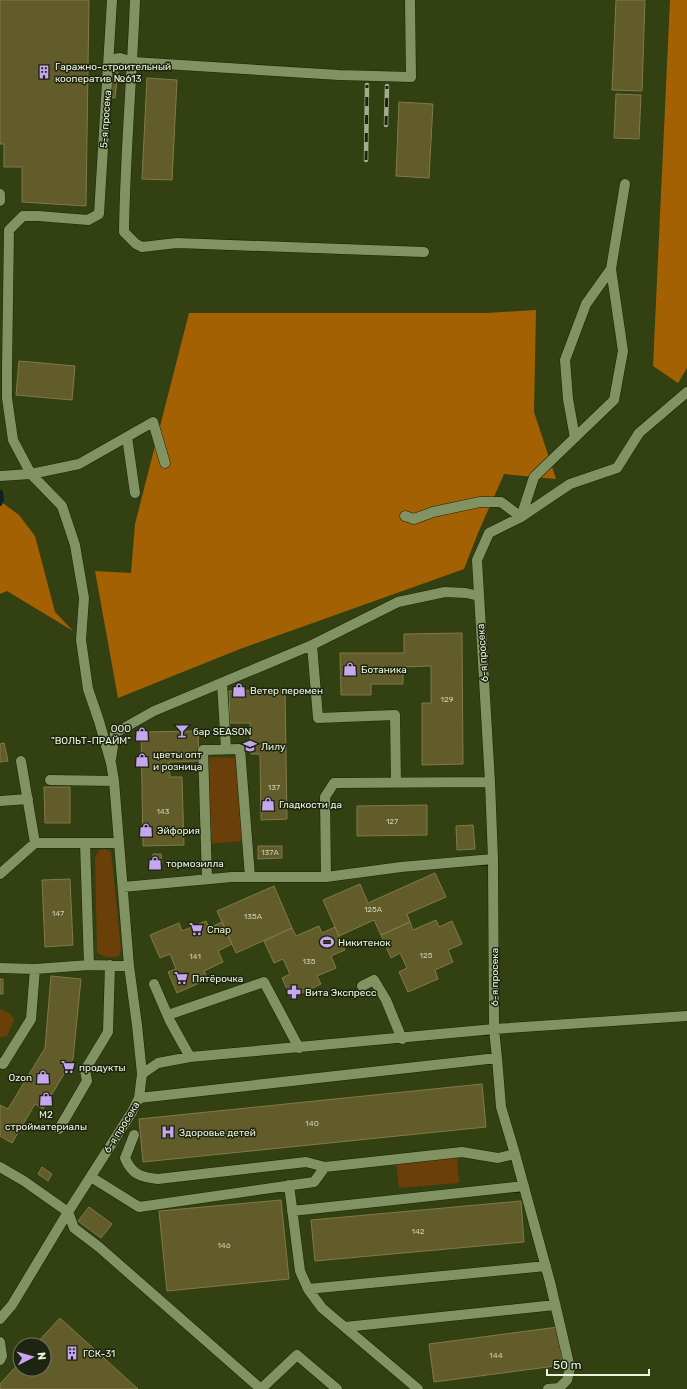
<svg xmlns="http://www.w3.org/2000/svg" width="687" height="1389" font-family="Rubik,sans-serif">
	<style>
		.green { fill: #6b3f0a }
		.forest { fill: #a46103 }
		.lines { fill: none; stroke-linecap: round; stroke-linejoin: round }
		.stream { stroke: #0a2320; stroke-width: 4 }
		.building { fill: #615c2a; stroke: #807b49 }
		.minor-casing { stroke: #1b2503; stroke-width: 11 }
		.minor { stroke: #829363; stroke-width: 10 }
		.rail-casing { stroke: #a2ad8b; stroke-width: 4.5 }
		.rail { stroke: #1d2410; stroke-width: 3; stroke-dasharray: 9; stroke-linecap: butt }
		.labels { text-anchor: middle; stroke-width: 3; stroke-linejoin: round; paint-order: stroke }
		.number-label { font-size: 8px; fill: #c9cfb0 }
		.poi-label { font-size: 10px; fill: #ecf5dc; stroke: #1d2410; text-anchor: start }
		.street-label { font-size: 10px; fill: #ecf5dc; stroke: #1d2410 }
	</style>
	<rect width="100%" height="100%" fill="#324012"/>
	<path class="green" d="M205 757 244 758 252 840 209 844Z
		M105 849 111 852 121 948 119 956C110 958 104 958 97 952L95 857 99 850Z
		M0 1009 10 1013 14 1020 7 1036 0 1038Z
		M457 1158 459 1183 399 1188 396 1163Z"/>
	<path class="forest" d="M670 0H687V368L678 383 653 366Z
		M536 310 534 412 556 479 504 474 478 533 464 569 240 649 118 698 95 571 131 573 135 524 189 313H486Z
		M0 501 19 515 35 536 55 612 73 631 7 591 0 594Z"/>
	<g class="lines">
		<path class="stream" d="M0 504 2 500 1 492"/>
	</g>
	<path class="building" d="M0 0H89L86 206 22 202V167H4V144H0Z
		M616 0H645L642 91 612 90Z
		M108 71 118 72 115 98 105 97Z
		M147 78 177 80 172 180 142 179Z
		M616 94 641 95 639 139 614 138Z
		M399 102 433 104 429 178 396 176Z
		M19 361 75 366 72 400 16 395Z
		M462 633 463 764 422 765V703H431V666L403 667V684H371V695H341L340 653H404V634Z
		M285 690 287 819 261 820 260 754H251L250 723H230L229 691Z
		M198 731 199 761 169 762 170 777H182L184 845 143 846 141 732Z
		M4 743 8 761 0 762V744Z
		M44 787H70V823H45Z
		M427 805V835L357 836V806Z
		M473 825 475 849 457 850 456 826Z
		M258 846H282V858L258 859Z
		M153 854H161L162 863H153Z
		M435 873 446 897 407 914 410 922 381 935 374 920 339 936 323 900 360 884 368 903Z
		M70 879 73 945 45 947 42 880Z
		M274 886 292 928 236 953 217 911Z
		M436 920 439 927 452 921 462 944 448 950 453 962 435 970 438 979 408 992 399 972 407 968 400 953 391 958 381 935 410 922 413 930Z
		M206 921 209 928 222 922 232 944 218 951 223 962 204 971 208 979 177 993 168 972 176 969 170 954 160 958 150 935 179 923 182 931Z
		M319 926 322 933 335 927 345 950 331 956 336 968 317 976 321 984 291 998 282 978 290 974 283 959 274 963 264 941 292 928 296 936Z
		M51 976 81 979 73 1059 43 1109 35 1104 12 1143 0 1136V1105L8 1109 45 1048Z
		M0 979H3V994H0Z
		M482 1084 486 1127 143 1162 139 1119Z
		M42 1167 52 1174 48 1181 38 1174Z
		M281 1200 289 1279 167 1291 159 1211Z
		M521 1201 524 1242 315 1261 311 1220Z
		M89 1207 112 1224 101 1238 78 1221Z
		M60 1318 138 1389H0V1384L20 1362V1369H44V1345H35Z
		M558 1327 563 1365 434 1382 429 1344Z"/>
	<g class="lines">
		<g class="minor-casing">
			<path id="minor" d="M112 0 99 214 88 220 38 216H23L9 230 7 369V398L13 440 31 474 62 506 75 545 84 598 81 640 88 689 99 721 111 763 114 781 129 966 137 1025 142 1074
				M135 0C132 78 125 155 124 232L136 244 142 247 177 243 424 252
				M109 60 120 58 133 62 339 75 411 77 410 0
				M0 194V201
				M127 437 135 493
				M575 438 568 399 565 360 586 304 611 269
				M0 476 31 474 79 464 153 422 165 463
				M405 516 414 519 433 512 480 502H501L521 517 534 477 614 400 623 351 611 269 625 184
				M312 645 318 718 395 715 396 783
				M222 683 226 749
				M111 759 115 733 154 711 312 645 398 602 445 592 466 593 479 596
				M21 761 35 843
				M50 780 114 781
				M0 801 28 799
				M85 843 89 965
				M0 874 35 843H118
				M326 877 325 797 334 783 490 782
				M207 879 203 750 240 749 250 877
				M123 887 232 877H326L401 867 493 859
				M0 968 35 969 89 965 129 966
				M154 984 170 1021 190 1057
				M362 986 374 980 386 1000 402 1039
				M168 1015 264 982 299 1048
				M0 1063 3 1064 31 1019 35 969
				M139 1098 497 1058 494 1029 687 1016
				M59 1129 87 1081 85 1070 108 1032 110 965
				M134 1135 125 1158C132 1175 141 1177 158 1179L306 1162 325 1167 462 1152 498 1158 515 1154 501 1107 497 1058
				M515 1154 550 1282 570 1368 567 1380 559 1388 548 1389
				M0 1167 24 1181 68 1212 74 1228 99 1247 261 1389
				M91 1177 139 1207 314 1182 325 1167
				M289 1185 300 1271 308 1289 322 1308 418 1389
				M292 1211 524 1186
				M308 1289 546 1266
				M0 1319 12 1305 68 1212 132 1112 139 1098 142 1074 158 1063 190 1057 494 1029 493 859 490 782 477 560 489 533 521 517 570 484 617 468 639 433 687 392
				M345 1327 555 1305
				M0 1342 2 1356 0 1360
				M261 1389 297 1355 337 1389"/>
		</g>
		<use href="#minor" class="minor"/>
		<g class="rail-casing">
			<path id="rail" d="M386 125 387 86
				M366 160 367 85"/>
		</g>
		<use href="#rail" class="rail"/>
	</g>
	<defs>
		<g id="building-bare" transform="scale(1.08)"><path d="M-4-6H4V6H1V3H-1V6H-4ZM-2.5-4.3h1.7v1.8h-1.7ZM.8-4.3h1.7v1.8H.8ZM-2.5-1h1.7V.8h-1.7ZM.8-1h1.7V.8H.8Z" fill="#c7a6f0" stroke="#1d2410" stroke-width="2.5" paint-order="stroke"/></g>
		<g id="shop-bare" transform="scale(1.08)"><path d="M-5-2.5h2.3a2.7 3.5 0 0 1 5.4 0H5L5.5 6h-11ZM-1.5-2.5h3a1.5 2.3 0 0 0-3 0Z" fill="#c7a6f0" stroke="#1d2410" stroke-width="2.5" paint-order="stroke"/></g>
		<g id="bar-bare" transform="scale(1.08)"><path d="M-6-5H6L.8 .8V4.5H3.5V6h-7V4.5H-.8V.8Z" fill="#c7a6f0" stroke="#1d2410" stroke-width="2.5" paint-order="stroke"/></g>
		<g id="school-bare" transform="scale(1.08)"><path d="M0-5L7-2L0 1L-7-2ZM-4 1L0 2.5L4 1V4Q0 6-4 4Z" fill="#c7a6f0" stroke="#1d2410" stroke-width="2.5" paint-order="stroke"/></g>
		<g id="supermarket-bare" transform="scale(1.08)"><path d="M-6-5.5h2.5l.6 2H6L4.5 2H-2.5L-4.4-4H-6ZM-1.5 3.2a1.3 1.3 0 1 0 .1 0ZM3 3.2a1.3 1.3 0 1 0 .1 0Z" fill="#c7a6f0" stroke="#1d2410" stroke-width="2.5" paint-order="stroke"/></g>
		<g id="stadium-bare" transform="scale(1.08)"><path d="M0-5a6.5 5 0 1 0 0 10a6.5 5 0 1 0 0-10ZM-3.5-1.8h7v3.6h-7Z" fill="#c7a6f0" stroke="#1d2410" stroke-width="2.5" paint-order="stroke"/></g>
		<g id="pharmacy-bare" transform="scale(1.08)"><path d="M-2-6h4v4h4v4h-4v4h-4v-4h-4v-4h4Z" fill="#c7a6f0" stroke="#1d2410" stroke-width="2.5" paint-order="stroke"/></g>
		<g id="hospital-bare" transform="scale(1.08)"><path d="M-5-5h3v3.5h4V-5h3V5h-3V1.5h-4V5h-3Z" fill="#c7a6f0" stroke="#1d2410" stroke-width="2.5" paint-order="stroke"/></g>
	</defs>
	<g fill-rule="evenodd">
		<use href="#building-bare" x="44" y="72"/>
		<use href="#shop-bare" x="350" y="669"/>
		<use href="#shop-bare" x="239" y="690"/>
		<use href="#bar-bare" x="182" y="731"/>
		<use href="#shop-bare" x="142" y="734"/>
		<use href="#school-bare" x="250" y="746"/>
		<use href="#shop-bare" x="142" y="760"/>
		<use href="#shop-bare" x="268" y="804"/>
		<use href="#shop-bare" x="146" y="830"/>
		<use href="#shop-bare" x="155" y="863"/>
		<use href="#supermarket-bare" x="196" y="929"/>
		<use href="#stadium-bare" x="327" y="942"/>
		<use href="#supermarket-bare" x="181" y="978"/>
		<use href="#pharmacy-bare" x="294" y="992"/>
		<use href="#supermarket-bare" x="68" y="1067"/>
		<use href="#shop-bare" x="43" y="1077"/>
		<use href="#shop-bare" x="46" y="1099"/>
		<use href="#hospital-bare" x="168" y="1132"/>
		<use href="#building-bare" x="72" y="1353"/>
	</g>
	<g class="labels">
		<g class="number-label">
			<text x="447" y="702">129</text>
			<text x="274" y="790">137</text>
			<text x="163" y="814">143</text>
			<text x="392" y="824">127</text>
			<text x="270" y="855">137А</text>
			<text x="373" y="912">125А</text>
			<text x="58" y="916">147</text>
			<text x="253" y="919">135А</text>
			<text x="426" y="958">125</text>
			<text x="195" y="959">141</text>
			<text x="309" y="964">135</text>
			<text x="312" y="1126">140</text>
			<text x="418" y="1234">142</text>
			<text x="224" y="1248">146</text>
			<text x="496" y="1358">144</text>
		</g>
		<g class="poi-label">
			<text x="55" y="70">Гаражно-строительный<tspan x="55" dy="12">кооператив №613</tspan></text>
			<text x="361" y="673">Ботаника</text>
			<text x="250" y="694">Ветер перемен</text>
			<text x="131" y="732" text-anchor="end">ООО<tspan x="131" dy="12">"ВОЛЬТ-ПРАЙМ"</tspan></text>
			<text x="193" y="735">бар SEASON</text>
			<text x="261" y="750">Лилу</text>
			<text x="153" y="758">цветы опт<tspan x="153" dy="12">и розница</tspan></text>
			<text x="279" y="808">Гладкости да</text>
			<text x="157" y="834">Эйфория</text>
			<text x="166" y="867">тормозилла</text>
			<text x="207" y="933">Спар</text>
			<text x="338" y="946">Никитенок</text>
			<text x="192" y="982">Пятёрочка</text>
			<text x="305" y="996">Вита Экспресс</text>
			<text x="79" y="1071">продукты</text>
			<text x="32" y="1081" text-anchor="end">Ozon</text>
			<text x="46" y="1118" text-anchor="middle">М2<tspan x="46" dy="12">стройматериалы</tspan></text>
			<text x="179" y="1136">Здоровье детей</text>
			<text x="83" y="1357">ГСК-31</text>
		</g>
		<g class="street-label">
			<text transform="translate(105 119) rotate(-86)" y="4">5-я просека</text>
			<text transform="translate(482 653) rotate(-94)" y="4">6-я просека</text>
			<text transform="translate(494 977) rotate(-90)" y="4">6-я просека</text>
			<text transform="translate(121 1127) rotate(-58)" y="4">6-я просека</text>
		</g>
	</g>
	<g transform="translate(32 1357) rotate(84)"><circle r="19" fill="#1d2410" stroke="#707862"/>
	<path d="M0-3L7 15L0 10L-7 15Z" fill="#c7a6f0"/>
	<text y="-6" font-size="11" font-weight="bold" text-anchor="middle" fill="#ecf5dc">N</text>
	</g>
	<path d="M547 1369v6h102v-6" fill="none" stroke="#ecf5dc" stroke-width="2"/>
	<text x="553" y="1369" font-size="12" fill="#ecf5dc" stroke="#1d2410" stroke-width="3" paint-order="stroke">50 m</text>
</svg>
